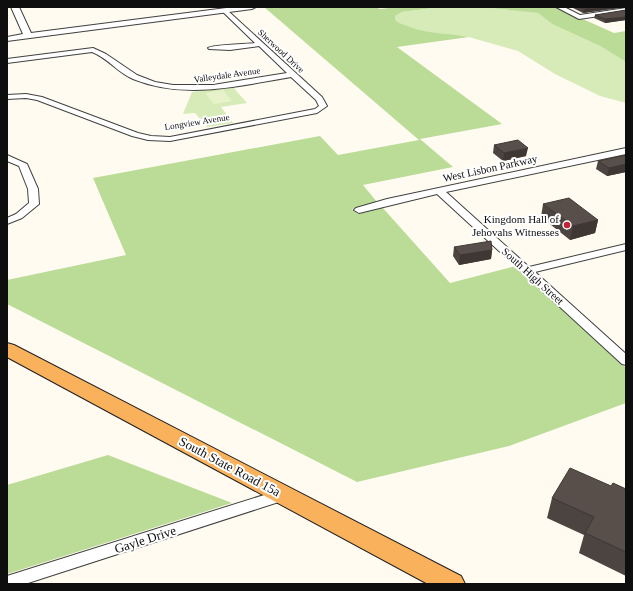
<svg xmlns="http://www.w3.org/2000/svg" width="633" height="591" font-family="Georgia,serif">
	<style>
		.green { fill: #d6ebb8 }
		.forest { fill: #badc97 }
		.pitch { fill: #e7f2ca }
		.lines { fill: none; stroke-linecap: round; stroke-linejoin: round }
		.minor-casing { stroke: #414141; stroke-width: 2 }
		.tertiary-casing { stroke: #414141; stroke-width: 2 }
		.trunk-casing { stroke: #1f1f1f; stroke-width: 2 }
		.minor { fill: #fff; fill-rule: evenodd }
		.tertiary { fill: #fff; fill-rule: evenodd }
		.trunk { fill: #fab15c; fill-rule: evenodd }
		.wall { fill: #4c4440 }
		.shaded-wall { fill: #3e3734 }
		.building { fill: #584f4a; stroke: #3e3734 }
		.poi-dot { fill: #c32234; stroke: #fff; stroke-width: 1.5 }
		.labels { text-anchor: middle; stroke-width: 4; stroke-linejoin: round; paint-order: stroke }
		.far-street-label { font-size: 9px; fill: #0e0e0e; stroke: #fff }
		.street-label { font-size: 11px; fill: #0e0e0e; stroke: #fff }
		.poi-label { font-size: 11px; fill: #0e0e0e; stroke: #fff; text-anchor: end }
		.near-street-label { font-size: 13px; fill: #0e0e0e; stroke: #fff }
	</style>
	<rect width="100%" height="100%" fill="#fffbf0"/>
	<path class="green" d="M440 7H481L538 13 552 24 600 46 626 62V103L600 96 555 74 518 51 469 37 428 33 408 27 396 21 395 16 402 12Z
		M232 86 247 103 221 107 233 123 207 127 195 113 183 114 192 92Z"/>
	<path class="forest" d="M264 7H376L380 9 398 7H440L402 12 395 16 396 21C423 35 441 32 469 37L397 47 502 124 420 139 453 167 363 185 377 202 352 209 358 214 382 207 450 283 516 266 626 368V403L509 446 357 482 7 304V280L126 255 93 178 320 136 338 155 419 140Z
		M480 7H556L614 33 626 31V62L600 46 552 24 538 13Z
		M108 455 232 503 7 574V485Z"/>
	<path class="pitch" d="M223 90 232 101 214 104 205 93Z"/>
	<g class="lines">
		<g class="minor-casing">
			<path id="minor" d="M556 7H564L580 15 626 8V12L579 19Z
				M223 10H227L322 97 327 106 317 113 170 141 148 140 132 136 37 100 26 98 7 99V95L26 94 42 97 138 133 151 136 170 137 315 109 319 106 316 100 291 77C238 86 185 100 133 79 118 73 108 58 92 52L7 63V59L93 48 106 54 137 75 155 82 173 85H213L287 73 259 46 230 50 209 49 208 48C211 45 247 44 255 43L223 12Z
				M626 148V154L446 192 529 267 626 244V250L535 272 626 354V365L622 364 437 194 359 213 354 210 356 208 387 199Z
				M7 155 27 164 38 189 39 204 22 218 7 224V218L16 214 29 203 28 189 19 166 7 161Z
				M283 489 288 491 290 495 288 499 25 584H7V576Z"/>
		</g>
		<g class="tertiary-casing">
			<path id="tertiary" d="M11 7H19L31 33 234 7H256L252 9 7 41V37L23 34Z"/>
		</g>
		<g class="trunk-casing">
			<path id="trunk" d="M7 343 14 345 461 576 465 584H428L7 357Z"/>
		</g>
		<use href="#minor" class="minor"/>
		<use href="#tertiary" class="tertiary"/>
		<use href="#trunk" class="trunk"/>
	</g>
	<path class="wall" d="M571 7H626L583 13Z
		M626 10V20L605 23 594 18 595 15Z
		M494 145 526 156 503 161 493 153Z
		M626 155V172L607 176 596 169 598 161Z
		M543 204 598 220 595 233 570 240 541 217Z
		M454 247 492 250 491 259 459 265 453 256Z
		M611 486 626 489V576L579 553 584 535 547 518 552 498Z"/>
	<path class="shaded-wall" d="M601 7H626L583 13 584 9Z
		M626 17V20L605 23V19Z
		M528 148 526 156 503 161 504 153Z
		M626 164V172L607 176 609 168Z
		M598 220 595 233 570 240 573 226Z
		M492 250 491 259 459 265 460 255Z"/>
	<path class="building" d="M579 7H601L584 9Z
		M626 10V17L605 19 595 15Z
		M518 140 528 148 504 153 494 145Z
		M626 155V164L609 168 598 161Z
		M569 198 598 220 573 226 543 204Z
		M491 241 492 250 460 255 454 247Z
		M570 468 611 486 613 483 626 489V552L585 533 594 517 552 498Z"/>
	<circle class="poi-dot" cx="567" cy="225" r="4"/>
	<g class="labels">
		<g class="far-street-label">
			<text transform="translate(281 51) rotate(43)" y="3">Sherwood Drive</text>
			<text transform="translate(227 75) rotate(-8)" y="3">Valleydale Avenue</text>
			<text transform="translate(197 122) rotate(-9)" y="3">Longview Avenue</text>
		</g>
		<g class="street-label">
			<text transform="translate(490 168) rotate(-12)" y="4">West Lisbon Parkway</text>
			<text transform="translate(533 276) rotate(42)" y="4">South High Street</text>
		</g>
		<g class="poi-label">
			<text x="559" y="223">Kingdom Hall of<tspan x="559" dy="13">Jehovahs Witnesses</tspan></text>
		</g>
		<g class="near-street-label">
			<text transform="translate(230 466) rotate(28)" y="5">South State Road 15a</text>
			<text transform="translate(145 539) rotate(-18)" y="5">Gayle Drive</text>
		</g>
	</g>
	<rect width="633" height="591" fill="none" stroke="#0e0e0e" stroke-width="16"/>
</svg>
